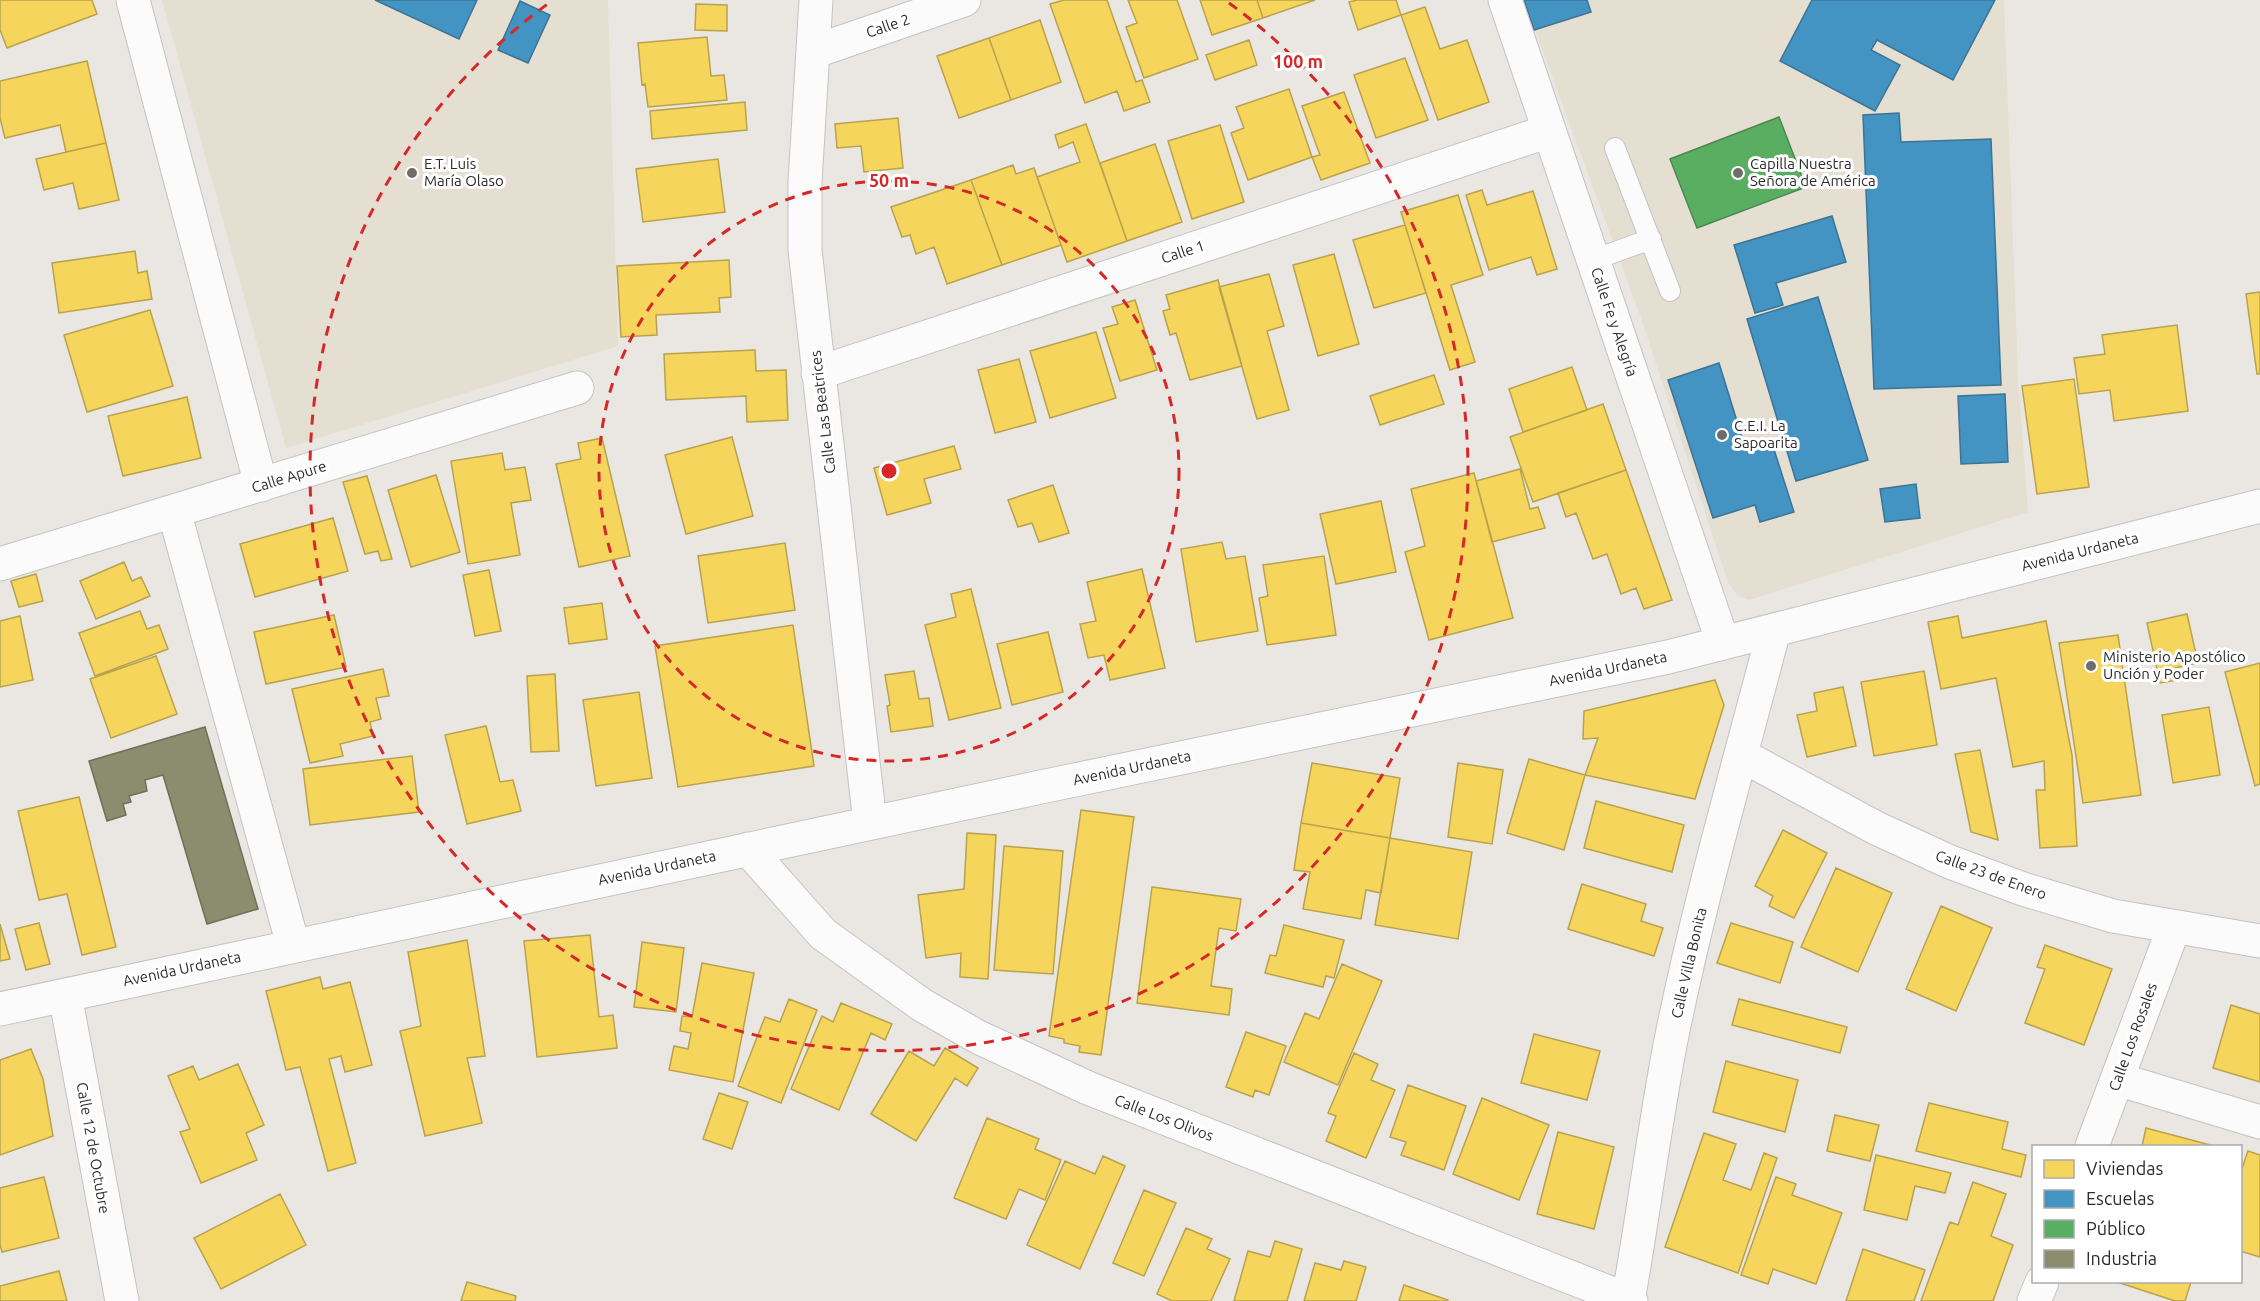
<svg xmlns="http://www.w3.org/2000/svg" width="2260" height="1301" font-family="Ubuntu,sans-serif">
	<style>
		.education { fill: #e4dfd1 }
		.homes { fill: #f6d55c; stroke: #b9a24e; stroke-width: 1.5 }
		.schools { fill: #4393c3; stroke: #3c7496; stroke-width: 1.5 }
		.public { fill: #5aae61; stroke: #4c8751; stroke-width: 1.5 }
		.industry { fill: #8c8c6e; stroke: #6f6f5a; stroke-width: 1.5 }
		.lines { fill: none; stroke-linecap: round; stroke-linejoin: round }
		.service-casing { stroke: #c3c3c3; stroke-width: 22 }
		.minor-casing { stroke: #c3c3c3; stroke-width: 35 }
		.service { stroke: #fcfbfb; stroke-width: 20 }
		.minor { stroke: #fcfbfb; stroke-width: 33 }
		.ring { fill: none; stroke: #d62828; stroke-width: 3; stroke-dasharray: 10 8 }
		.poi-dot { fill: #6e6d6c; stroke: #fff; stroke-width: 2 }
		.labels { text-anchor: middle; stroke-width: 6; stroke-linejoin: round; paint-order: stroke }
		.street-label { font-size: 15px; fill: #2c2c2c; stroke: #fff }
		.poi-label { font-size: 15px; fill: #2c2c2c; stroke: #fff; text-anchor: start }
		.centre { fill: #d62828; stroke: #fff; stroke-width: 3 }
		.ring-label { font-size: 18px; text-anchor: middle; font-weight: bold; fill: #d62828; stroke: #fff; stroke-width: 6; stroke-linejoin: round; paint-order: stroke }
	</style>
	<rect width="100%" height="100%" fill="#eae7e2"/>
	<path class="education" d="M162 0H608L618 346 286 448Z
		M1524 0H2004L2018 376 2028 512 1749 600 1738 596 1728 582 1641 318Z"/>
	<path class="homes" d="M0 0H92L97 14 7 48 0 30Z
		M1064 0H1107L1136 82 1142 80 1150 102 1124 111 1117 91 1085 103 1050 4Z
		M1128 0H1177L1198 59 1144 78 1126 27 1137 23Z
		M1200 0H1257L1263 18 1212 35Z
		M1257 0H1315L1263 18Z
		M1357 0H1396L1401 15 1358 30 1349 2Z
		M696 4 727 5V31L695 30Z
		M1425 7 1440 49 1467 40 1489 102 1438 120 1401 15Z
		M1040 20 1061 82 1011 100 989 38Z
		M707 37 711 76 724 75 727 100 648 107 645 84 642 85 638 43Z
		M989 38 1011 100 959 118 937 56Z
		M1249 40 1257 65 1215 80 1206 55Z
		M1405 58 1428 120 1376 138 1354 75Z
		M87 61 106 143 66 152 60 125 5 138 0 118V81Z
		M1289 89 1312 157 1248 180 1231 133 1244 128 1236 107Z
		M1344 92 1370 163 1321 180 1312 157 1320 155 1302 106Z
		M745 102 747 130 652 139 650 111Z
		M898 118 903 168 864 172 861 146 837 148 835 124Z
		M1086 124 1127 241 1067 262 1037 177 1080 162 1073 142 1059 148 1055 135Z
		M1220 125 1244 202 1192 219 1168 141Z
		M106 143 119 200 79 209 73 183 44 190 36 159Z
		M1155 144 1182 222 1127 241 1100 163Z
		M718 159 725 212 643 222 636 169Z
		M1013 165 1016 174 1034 168 1061 245 1002 265 971 180Z
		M971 180 1002 265 947 284 934 247 916 254 910 235 902 237 891 207Z
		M1482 190 1487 205 1533 191 1557 269 1537 275 1531 257 1489 270 1466 195Z
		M1458 195 1483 275 1451 285 1475 362 1450 370 1401 212Z
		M1405 225 1426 293 1374 308 1353 240Z
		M135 251 138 273 147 271 152 299 59 313 52 263Z
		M1334 254 1359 344 1318 356 1293 265Z
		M729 260 731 297 719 298 720 312 656 315 657 335 621 337 617 266Z
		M1269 274 1284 326 1267 331 1289 410 1257 419 1219 287Z
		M1218 280 1242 366 1190 380 1176 333 1170 335 1163 311 1170 309 1166 295Z
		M2260 292V374H2257L2246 294Z
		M1135 300 1157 370 1120 381 1103 328 1118 324 1112 307Z
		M150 310 173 386 87 412 64 335Z
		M2177 325 2188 411 2114 421 2110 390 2079 394 2074 358 2105 354 2102 335Z
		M1096 332 1116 398 1050 418 1030 351Z
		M755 350 756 371 786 370 788 420 747 422 746 396 666 400 664 354Z
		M1019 359 1036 422 995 433 978 370Z
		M1572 367 1587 410 1523 432 1509 389Z
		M1434 375 1444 404 1380 425 1370 396Z
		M2074 379 2089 487 2037 494 2022 386Z
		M187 397 201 458 123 476 108 416Z
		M1603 404 1626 470 1533 502 1510 437Z
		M732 437 753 516 686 534 665 455Z
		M602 438 630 556 579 567 556 464 581 459 578 443Z
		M954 446 961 469 924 479 931 503 887 515 874 468Z
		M502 453 505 470 525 467 531 500 511 503 520 555 468 564 451 461Z
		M1520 469 1530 509 1538 507 1545 528 1492 542 1476 481Z
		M1626 470 1672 600 1644 609 1636 588 1621 594 1607 554 1593 559 1576 513 1566 517 1558 493Z
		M1474 473 1513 618 1429 640 1405 552 1425 546 1411 489Z
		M436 475 460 552 411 567 388 490Z
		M367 476 392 559 381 561 378 551 365 554 343 482Z
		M1053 485 1069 533 1039 542 1032 523 1018 527 1008 500Z
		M1381 501 1396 572 1336 584 1320 514Z
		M333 518 348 571 255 597 240 544Z
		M1222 542 1226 559 1245 556 1258 631 1196 642 1181 549Z
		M785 543 795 610 708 623 698 556Z
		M1324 556 1336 635 1267 645 1259 598 1268 596 1263 565Z
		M124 562 132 581 141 577 150 596 96 619 80 581Z
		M1142 569 1165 668 1110 680 1104 655 1088 658 1080 624 1096 621 1087 582Z
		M489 570 501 631 475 636 463 575Z
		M36 574 43 601 19 607 11 581Z
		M971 589 1001 708 949 720 925 625 956 617 951 594Z
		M602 603 607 639 569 644 564 608Z
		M140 611 147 629 159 625 168 649 95 676 79 633Z
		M2187 614 2198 663 2175 668 2178 680 2160 683 2147 623Z
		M334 615 346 667 266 684 254 632Z
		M20 616 33 680 0 687V621Z
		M1958 616 1962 638 2046 621 2072 755 2077 846 2040 848 2036 790H2045L2044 761 2013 767 1996 678 1941 689 1928 622Z
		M793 625 814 766 678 787 655 646Z
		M1048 632 1063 692 1012 705 997 644Z
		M2118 635 2141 795 2083 803 2059 643Z
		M156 656 177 714 111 738 90 679Z
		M2260 663V784L2255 786 2225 672Z
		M383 669 389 696 376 698 381 719 370 722 373 736 340 744 343 756 310 763 292 689Z
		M914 671 919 699 929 698 933 726 891 732 887 706 890 705 885 675Z
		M1924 671 1937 745 1874 756 1861 682Z
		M555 674 559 751 531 752 527 676Z
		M1715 680 1724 705 1695 799 1585 775 1598 738 1583 739 1584 711Z
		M1843 687 1856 746 1807 757 1797 715 1817 711 1814 693Z
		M639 692 652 778 596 786 583 700Z
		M2209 707 2220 775 2173 783 2162 715Z
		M486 726 500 782 513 780 521 811 467 824 445 735Z
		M1980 750 1998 840 1971 832 1955 754Z
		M412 756 419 812 310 825 303 769Z
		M1529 759 1585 775 1564 850 1507 833Z
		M1312 763 1400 778 1390 838 1301 823Z
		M1458 763 1503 770 1492 844 1448 837Z
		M79 797 116 947 82 955 67 894 39 900 18 811Z
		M1596 801 1684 825 1672 872 1584 848Z
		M1081 810 1134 817 1101 1055 1079 1052 1080 1046 1064 1043V1039L1049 1036Z
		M1301 823 1390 838 1381 893 1366 890 1361 919 1303 909 1310 872 1294 870Z
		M1783 830 1827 853 1794 918 1769 906 1773 896 1755 886Z
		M967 833 996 835 988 979 960 977 961 953 926 958 918 895 964 889Z
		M1390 838 1472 852 1458 939 1375 925Z
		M1004 846 1063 851 1053 974 994 970Z
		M1836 868 1892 893 1858 972 1801 947Z
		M1582 884 1646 904 1641 921 1663 928 1654 956 1568 929Z
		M1152 887 1241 899 1236 931 1219 928 1211 986 1232 989 1229 1015 1137 1003Z
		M1941 906 1992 928 1956 1011 1906 989Z
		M39 923 50 964 26 970 15 929Z
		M1731 923 1793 942 1780 983 1717 963Z
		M0 924 10 959 0 961Z
		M1284 925 1344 940 1334 978 1326 976 1323 987 1265 973 1270 955 1276 956Z
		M590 935 599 1017 613 1015 617 1048 537 1057 524 941Z
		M467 940 485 1056 467 1058 482 1123 425 1136 400 1031 421 1026 408 952Z
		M642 942 684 948 676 1012 634 1007Z
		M2045 945 2112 969 2084 1045 2025 1023 2045 969 2037 967Z
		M702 963 754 973 733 1082 669 1070 674 1046 688 1049 691 1033 680 1031 682 1016 692 1017Z
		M1342 964 1382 981 1338 1085 1284 1062 1305 1013 1319 1019Z
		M320 977 323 989 350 982 372 1065 345 1072 341 1056 329 1059 356 1163 328 1171 300 1067 286 1070 266 991Z
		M789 999 817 1010 781 1103 738 1086 765 1017 780 1022Z
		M1739 999 1847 1027 1840 1053 1732 1025Z
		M841 1003 892 1024 885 1040 871 1033 839 1110 791 1089 822 1016 833 1022Z
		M2231 1005 2260 1014V1082L2213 1068Z
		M1246 1032 1286 1046 1269 1095 1255 1090 1253 1097 1226 1087Z
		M1534 1034 1600 1051 1587 1100 1521 1083Z
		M945 1048 978 1068 967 1086 955 1078 916 1141 871 1114 909 1051 934 1066Z
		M31 1049 43 1079 53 1136 0 1155V1060Z
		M1354 1053 1378 1064 1371 1080 1395 1090 1366 1158 1326 1141 1336 1116 1328 1113Z
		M1726 1061 1798 1080 1785 1132 1713 1112Z
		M238 1064 264 1125 246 1133 257 1160 201 1183 180 1132 190 1129 168 1076 193 1066 199 1080Z
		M1408 1085 1466 1106 1444 1170 1401 1155 1406 1142 1390 1137Z
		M719 1093 748 1102 732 1149 703 1139Z
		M1482 1098 1549 1125 1519 1200 1453 1174Z
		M1929 1103 2008 1122 2002 1149 2026 1155 2021 1177 1916 1151Z
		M1835 1115 1879 1125 1870 1161 1827 1151Z
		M987 1118 1039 1139 1035 1149 1061 1160 1045 1200 1019 1189 1006 1219 954 1198Z
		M2146 1128 2214 1146H2142Z
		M1558 1132 1614 1147 1594 1229 1537 1214Z
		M1704 1133 1736 1144 1723 1180 1751 1190 1764 1153 1777 1158 1738 1273 1665 1247Z
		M2248 1151 2260 1155V1257L2240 1251V1174Z
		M1876 1155 1951 1173 1945 1193 1915 1186 1907 1220 1864 1210Z
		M1103 1156 1125 1166 1080 1269 1027 1245 1065 1161 1095 1174Z
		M44 1177 59 1238 2 1252 0 1244V1188Z
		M1776 1177 1796 1184 1792 1195 1842 1213 1816 1284 1773 1269 1768 1284 1741 1275Z
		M1973 1182 2006 1194 1991 1236 2013 1245 1993 1301H1921L1950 1222 1958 1225Z
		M1144 1190 1176 1203 1144 1276 1113 1263Z
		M280 1194 306 1245 221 1289 194 1238Z
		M1186 1228 1212 1239 1207 1249 1230 1259 1211 1301H1172L1157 1294Z
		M1275 1241 1302 1249 1287 1301H1234L1248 1251 1270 1257Z
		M1863 1249 1925 1270 1914 1301H1846Z
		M1344 1261 1366 1267 1356 1301H1304L1315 1263 1341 1270Z
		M59 1271 67 1301H0V1286Z
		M467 1282 516 1296 515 1301H461Z
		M2117 1282H2191L2185 1301H2175Z
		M1404 1285 1448 1300 1447 1301H1399Z"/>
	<path class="schools" d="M375 0H477L459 39Z
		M1524 0H1587L1591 12 1534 30Z
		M1812 0H1995L1953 80 1877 40 1871 50 1900 65 1875 111 1780 61Z
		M520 1 550 15 528 63 498 50Z
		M1899 113 1901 142 1991 139 2001 385 1874 389 1863 115Z
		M1832 216 1846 262 1776 283 1783 305 1755 313 1734 245Z
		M1818 297 1868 460 1796 481 1747 319Z
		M1719 363 1745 447 1771 440 1794 512 1760 522 1755 505 1713 518 1668 380Z
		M2005 394 2008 462 1961 464 1958 396Z
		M1916 484 1920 518 1885 522 1880 489Z"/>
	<path class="public" d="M1779 117 1806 187 1697 228 1670 159Z"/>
	<path class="industry" d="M205 727 258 909 207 924 163 775 145 780 147 791 129 796 131 802 123 804 126 815 107 821 89 761Z"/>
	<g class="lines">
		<g class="service-casing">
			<path id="service" d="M1615 148 1670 291
				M1593 260 1651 239"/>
		</g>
		<g class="minor-casing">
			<path id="minor" d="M133 0 261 485
				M816 0 805 182V250L870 823
				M1505 0 1723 643
				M813 52 964 0
				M818 373 1549 131
				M174 511 293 945
				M0 564 577 388
				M1741 755 1876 828 1950 862 2023 889 2113 916 2260 941
				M748 849 823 934 922 1005 978 1037 1088 1088 1631 1301
				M65 995 122 1301
				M0 1009 1036 788 1668 657 2260 506
				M2117 1079 2260 1122
				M2092 1146 2174 927
				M1628 1301C1643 1216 1654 1130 1670 1045 1698 905 1738 768 1774 630
				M2034 1301 2042 1282"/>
		</g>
		<use href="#service" class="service"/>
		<use href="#minor" class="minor"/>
	</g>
	<g class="ring">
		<circle cx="889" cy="471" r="290"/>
		<path d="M1229 3A579 579 0 1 1 549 3"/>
	</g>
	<g class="poi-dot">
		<circle cx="412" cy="173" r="6"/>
		<circle cx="1738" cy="173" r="6"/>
		<circle cx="1722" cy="435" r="6"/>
		<circle cx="2091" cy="666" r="6"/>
	</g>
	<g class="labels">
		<g class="street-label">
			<text transform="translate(888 26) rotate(-19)" y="5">Calle 2</text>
			<text transform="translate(1183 252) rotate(-18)" y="5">Calle 1</text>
			<text transform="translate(1614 322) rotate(71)" y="5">Calle Fe y Alegría</text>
			<text transform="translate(823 412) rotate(-97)" y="5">Calle Las Beatrices</text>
			<text transform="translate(289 477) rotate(-17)" y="5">Calle Apure</text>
			<text transform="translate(2080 552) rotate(-14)" y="5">Avenida Urdaneta</text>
			<text transform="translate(1608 669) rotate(-12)" y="5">Avenida Urdaneta</text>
			<text transform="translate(1132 768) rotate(-12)" y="5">Avenida Urdaneta</text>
			<text transform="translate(657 868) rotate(-12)" y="5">Avenida Urdaneta</text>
			<text transform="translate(1991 875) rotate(20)" y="5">Calle 23 de Enero</text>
			<text transform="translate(1689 963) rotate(-77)" y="5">Calle Villa Bonita</text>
			<text transform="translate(182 969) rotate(-12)" y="5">Avenida Urdaneta</text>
			<text transform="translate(2133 1037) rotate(-70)" y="5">Calle Los Rosales</text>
			<text transform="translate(1164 1118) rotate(21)" y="5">Calle Los Olivos</text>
			<text transform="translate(93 1148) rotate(80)" y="5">Calle 12 de Octubre</text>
		</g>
		<g class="poi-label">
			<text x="424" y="169">E.T. Luis<tspan x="424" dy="17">María Olaso</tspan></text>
			<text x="1750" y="169">Capilla Nuestra<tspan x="1750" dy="17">Señora de América</tspan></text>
			<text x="1734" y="431">C.E.I. La<tspan x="1734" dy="17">Sapoarita</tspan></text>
			<text x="2103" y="662">Ministerio Apostólico<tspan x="2103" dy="17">Unción y Poder</tspan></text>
		</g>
	</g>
	<circle cx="889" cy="471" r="9" class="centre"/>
	<g class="ring-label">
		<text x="1298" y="68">100 m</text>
		<text x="889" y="187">50 m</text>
	</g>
	<rect x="2032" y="1145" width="210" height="138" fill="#ffffff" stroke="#ababab" stroke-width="1.5"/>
	<rect x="2044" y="1160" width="30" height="18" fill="#f6d55c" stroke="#ababab" stroke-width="1.5"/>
	<text x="2086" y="1175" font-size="18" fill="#2c2c2c">Viviendas</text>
	<rect x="2044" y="1190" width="30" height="18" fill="#4393c3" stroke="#ababab" stroke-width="1.5"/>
	<text x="2086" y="1205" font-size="18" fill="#2c2c2c">Escuelas</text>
	<rect x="2044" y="1220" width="30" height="18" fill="#5aae61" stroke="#ababab" stroke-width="1.5"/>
	<text x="2086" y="1235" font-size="18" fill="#2c2c2c">Público</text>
	<rect x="2044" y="1250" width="30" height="18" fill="#8c8c6e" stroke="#ababab" stroke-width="1.5"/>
	<text x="2086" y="1265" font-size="18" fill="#2c2c2c">Industria</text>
</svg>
